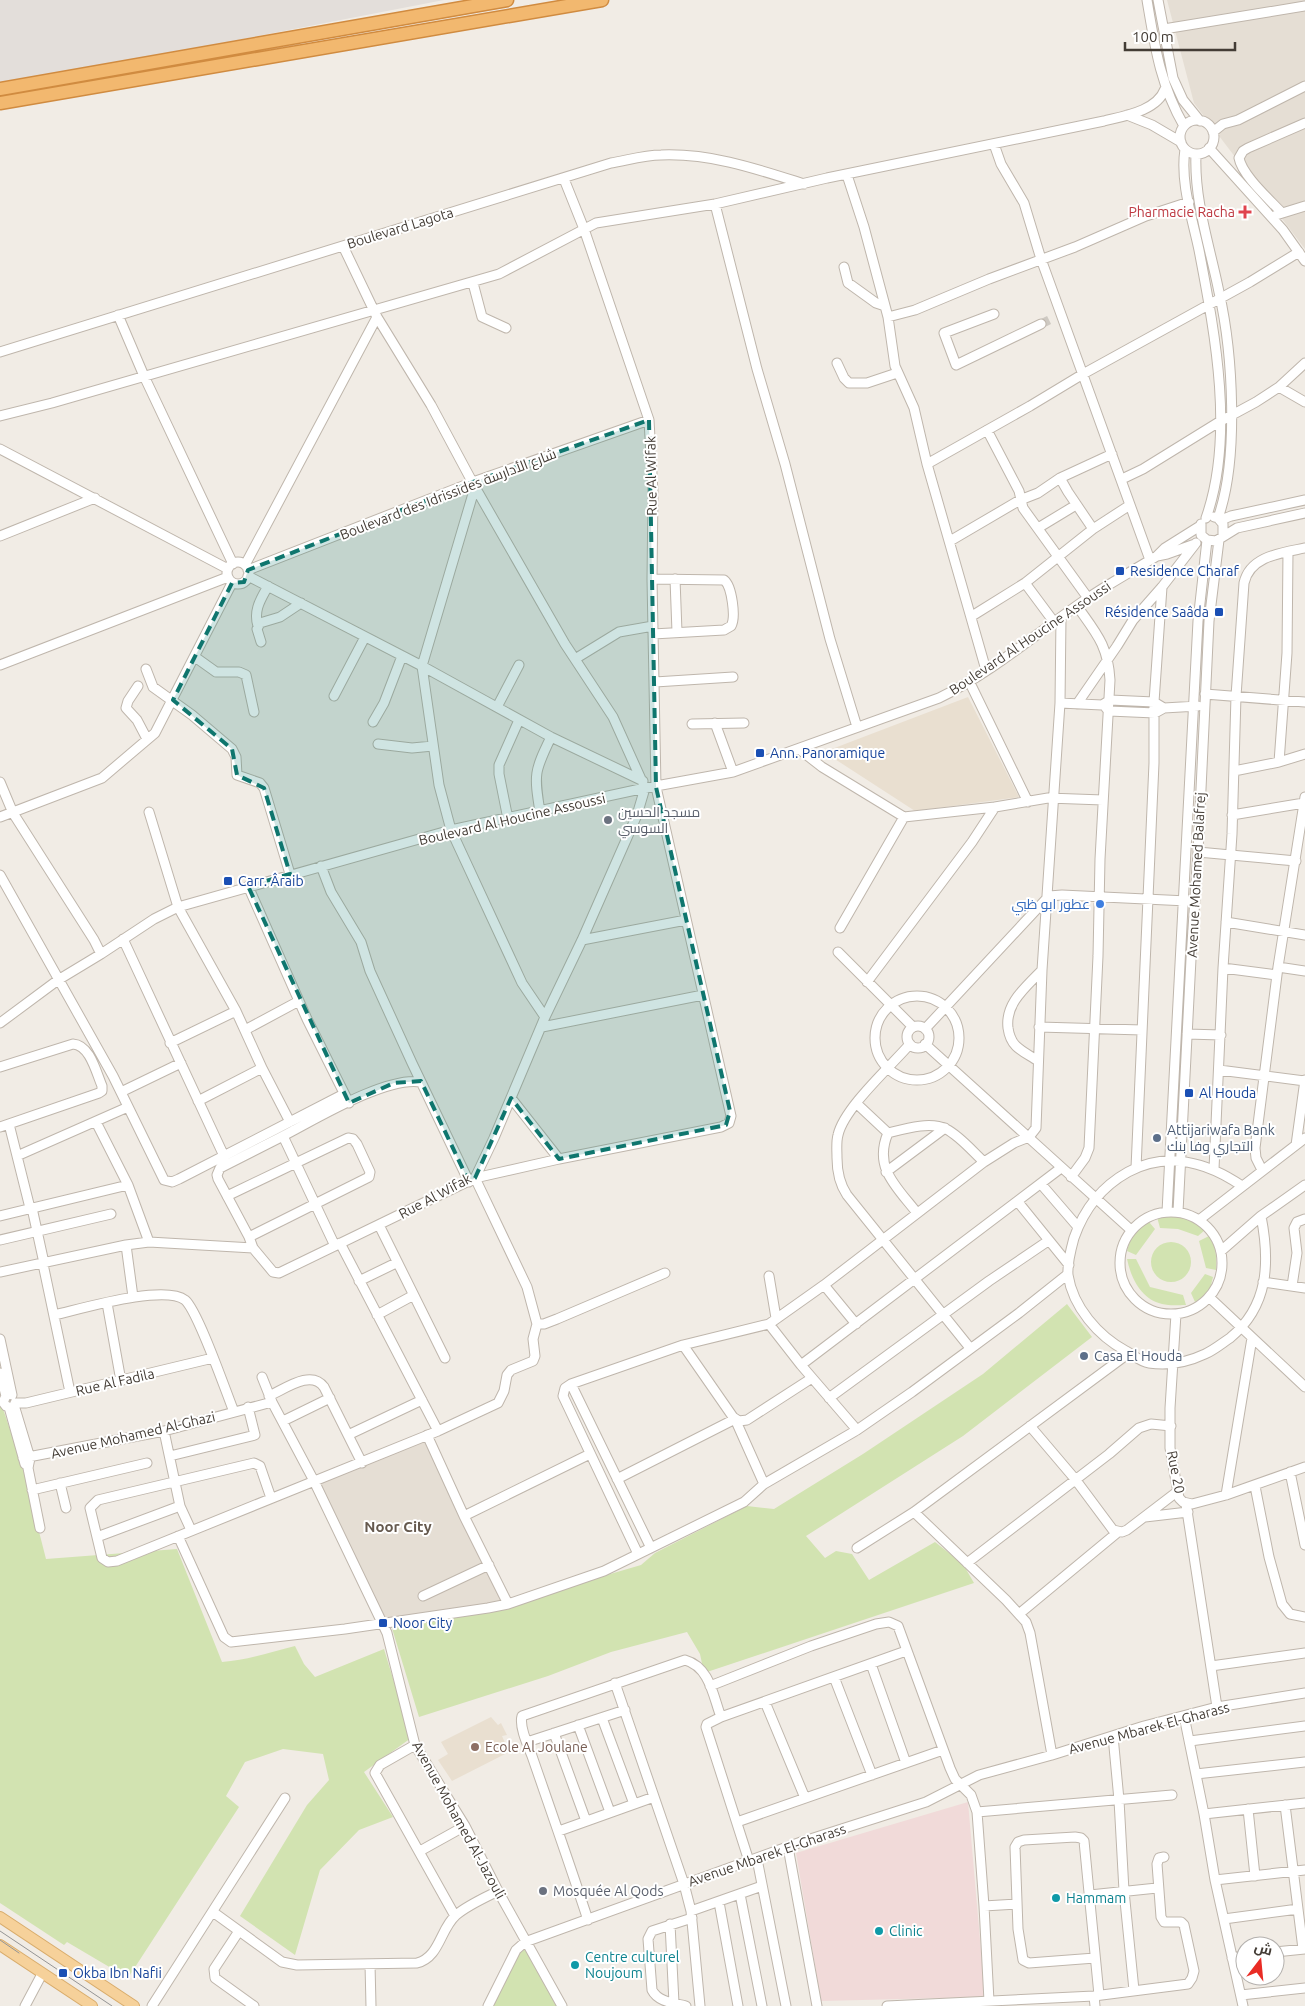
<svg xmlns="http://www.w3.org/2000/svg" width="1305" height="2006" font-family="Ubuntu,Cairo,sans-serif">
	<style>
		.residential { fill: #e5ded4 }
		.industrial { fill: #e3deda }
		.education { fill: #e9dfd0 }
		.medical { fill: #f1dad9 }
		.green { fill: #d2e3b1 }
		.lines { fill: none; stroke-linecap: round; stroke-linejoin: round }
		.minor-tunnel { stroke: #cec9c2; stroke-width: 9; stroke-dasharray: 9 4.5; stroke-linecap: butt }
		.minor-casing { stroke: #bfb6ac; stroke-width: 11 }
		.major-casing { stroke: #d9ac6b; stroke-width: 12 }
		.highway-casing { stroke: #d08b40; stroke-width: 15 }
		.minor { stroke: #fff; stroke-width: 9 }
		.major { stroke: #f6d19a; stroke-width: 10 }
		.highway { stroke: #f2b86f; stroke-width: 12 }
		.tram { stroke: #949494; stroke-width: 1 }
		.marked { fill: #0f766e; fill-opacity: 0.2; stroke: #0f766e; stroke-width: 4; stroke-dasharray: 10 6; stroke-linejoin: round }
		.health-dot { fill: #e0444e; stroke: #fff; stroke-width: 2 }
		.transit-dot { fill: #1a4fb4; stroke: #fff; stroke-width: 2 }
		.worship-dot { fill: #6b7280; stroke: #fff; stroke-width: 2 }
		.shop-dot { fill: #3f7fe0; stroke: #fff; stroke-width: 2 }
		.service-dot { fill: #5c6f8a; stroke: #fff; stroke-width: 2 }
		.education-dot { fill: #8d6e63; stroke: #fff; stroke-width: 2 }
		.culture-dot { fill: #0f9aa8; stroke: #fff; stroke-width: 2 }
		.labels { text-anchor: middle; stroke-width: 4; stroke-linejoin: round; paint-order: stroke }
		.health-label { font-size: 14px; fill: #be3a42; stroke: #fff; text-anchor: end }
		.street-label { font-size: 14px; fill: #433c35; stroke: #fff }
		.transit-label { font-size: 14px; fill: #164399; stroke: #fff; text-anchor: start }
		.worship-label { font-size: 14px; fill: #5b616d; stroke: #fff; text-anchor: start }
		.shop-label { font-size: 14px; fill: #366cbe; stroke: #fff; text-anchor: end }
		.service-label { font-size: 14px; fill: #4e5e75; stroke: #fff; text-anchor: start }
		.education-label { font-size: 14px; fill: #785e54; stroke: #fff; text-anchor: start }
		.culture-label { font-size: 14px; fill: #0d838f; stroke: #fff; text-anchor: start }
		.neighbourhood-label { font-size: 15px; font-weight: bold; fill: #65594e; stroke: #fff }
	</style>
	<rect width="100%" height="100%" fill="#f1ece5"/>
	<path class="residential" d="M1167 0H1305V249L1194 103Z
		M430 1434 507 1602 383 1623 310 1483Z"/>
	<path class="industrial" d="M0 0H444L0 86Z"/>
	<path class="education" d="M968 697 1019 797 915 811 824 752Z
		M491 1717 498 1725 501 1723 507 1735 502 1736 509 1752 452 1781 438 1760 448 1754 441 1742Z"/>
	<path class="medical" d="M968 1802 985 1997 821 2001 796 1853Z"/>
	<path class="green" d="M1167 1214C1183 1214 1193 1218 1205 1230L1198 1236 1178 1229 1160 1228 1157 1217Z
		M1149 1222 1155 1229 1136 1255 1127 1251C1132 1236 1132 1226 1149 1222Z
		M1209 1236C1216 1247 1217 1257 1216 1270L1206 1268 1199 1241Z
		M1151 1262a20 20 0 1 1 40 0a20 20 0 1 1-40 0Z
		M1127 1259H1136L1150 1287 1183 1295 1186 1305C1179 1305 1170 1306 1162 1304 1141 1299 1131 1278 1127 1259Z
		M1205 1274 1213 1277 1209 1293 1195 1302 1191 1293Z
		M1067 1304 1092 1337 963 1436 806 1536 825 1558 836 1551 852 1554 869 1580 935 1542 963 1564 974 1583 704 1673 700 1654 687 1632 611 1652 548 1676 419 1717 391 1625 505 1605 641 1565 655 1553 747 1506 774 1509 863 1454 983 1374Z
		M0 1400 22 1465 46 1559 177 1549 222 1662C248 1660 270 1652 295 1646L304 1664 315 1677 384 1649 411 1738 364 1772 393 1817 359 1830 320 1870 295 1955 240 1916 307 1805 329 1780 323 1754 283 1749 245 1762 226 1796 239 1807 128 1978 67 1942 64 1945 0 1903Z
		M522 1943 559 2006H492Z"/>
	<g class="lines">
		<path class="minor-tunnel" d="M1041 324 1053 318"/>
		<g class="minor-casing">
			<path id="minor" d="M1147 0C1155 47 1160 84 1184 126
				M1158 0 1173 78 1183 100 1200 121
				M1164 29 1305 6
				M1127 115 1152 125 1181 142
				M1180 137a17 17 0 1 1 34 0a17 17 0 1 1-34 0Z
				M1213 132 1223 124 1238 120 1305 86
				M994 144 1001 164 1024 203 1041 259 1150 560
				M1209 148 1283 230 1305 261
				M1185 149C1180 182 1192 217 1199 250 1215 334 1235 436 1206 518
				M1196 154C1194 201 1210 247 1219 292 1233 354 1239 459 1218 518
				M847 175 864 227 888 317 895 366 914 408 927 464 986 670
				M564 179 584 229 649 420 653 492 652 579 656 787 731 1116 729 1123 721 1127 559 1159 475 1178 527 1287 537 1324H544L557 1319 665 1273
				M715 204 757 369 785 464 830 639 857 727
				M1281 212C1269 199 1242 175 1239 158L1243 151 1248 148 1305 123
				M1276 215 1305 206
				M844 267 848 283 851 285 876 303 885 306
				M473 283 482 317 506 328
				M994 314 944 333 956 365 1041 324
				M118 315 144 376 233 564
				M888 317 915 310 989 279 1075 247 1146 216 1189 202
				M0 352 611 163C628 160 645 155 661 155 711 153 757 169 804 184
				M837 363 844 378 849 383H867L897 373
				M1279 387 1305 402
				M0 416 52 403 499 274 596 223 715 204 827 178 1104 121C1124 116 1157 111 1165 89
				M987 430 1019 491 1023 508 1088 598
				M0 449 228 569
				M927 464 1030 406 1083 374 1250 282 1299 252
				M1060 478 1068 492 1093 529
				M1122 479 1143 469 1219 422 1256 402 1279 387 1305 363
				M475 487 422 666 439 785 451 830 522 983 545 1017
				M1214 517 1218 518 1223 524V536
				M1221 520 1231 516 1305 500
				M1201 524V535L1207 540 1216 541 1237 528 1305 513
				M1038 528 1076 505
				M0 536 95 498
				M950 541 1020 500 1038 493 1060 478 1112 454
				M1157 556 1167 554 1195 544
				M227 573a11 11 0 1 1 22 0a11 11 0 1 1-22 0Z
				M245 565 377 317
				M248 570 473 482 649 420
				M248 576 422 666 551 737 643 781
				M652 579 724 580C732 586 736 618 731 626L724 630 653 634
				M675 579 677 632
				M1025 583 1054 622
				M972 616 1025 583 1093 529 1130 505
				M258 626C253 610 261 599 268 586
				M261 642 257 629 260 623 280 617 301 603
				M195 657 216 672H239L246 675 254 712
				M575 659 619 632 653 626
				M0 665 228 577
				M146 669 153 687 192 715 232 749 236 757 237 775 260 783 264 788 290 874
				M969 681 1028 802
				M655 682 733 677
				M138 686 128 701 126 708 137 720 147 739
				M1205 694 1305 702
				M334 696 365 637
				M1060 703 1102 705 1110 700 1154 702 1164 708
				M1077 704 1117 646 1133 620 1162 587 1196 543
				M497 707 519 665
				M1106 708 1109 711 1155 713 1164 708 1198 706
				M373 722 384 703 402 656
				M715 723 733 772
				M692 724 744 723
				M378 744 412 748 433 746
				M799 749 822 767 904 817 995 807 1048 798 1103 800
				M1279 762 1287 653 1288 552
				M1234 771 1279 762 1305 754
				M0 782 13 813 94 940 101 954
				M149 812 178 907 236 1011 262 1068
				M540 812C534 774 534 772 551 737
				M1232 815 1304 803
				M0 817 102 778 155 733 232 583
				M508 819 499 774V765L519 720
				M1198 852 1296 861
				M321 866 331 892 361 942 370 971 412 1063 469 1182
				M0 875 113 1076 164 1180 172 1182 179 1179 344 1094
				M248 886 307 1019 349 1103
				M1226 922 1305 935
				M840 928 904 817
				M123 939 224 1156
				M582 940 686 920
				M838 952 913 1027
				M1278 967 1305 971
				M1223 968 1277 975
				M867 982 972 842 995 807
				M875 1038a42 42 0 1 1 84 0a42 42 0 1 1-84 0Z
				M0 1023 58 980 101 954 154 919 178 907 451 830 645 788 733 772 939 698C993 672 1039 631 1088 598 1110 583 1134 570 1157 556L1165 548 1200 526
				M907 1037a11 11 0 1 1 22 0a11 11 0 1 1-22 0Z
				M542 1027 703 995
				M1039 1027 1142 1030
				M925 1029 1049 896 1062 895 1187 901
				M245 1030 299 1001
				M1187 1034 1221 1035
				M170 1043 236 1011
				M910 1044C891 1066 844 1108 838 1135 836 1142 837 1150 837 1158 837 1172 839 1183 847 1195L970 1348
				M925 1044 1131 1230
				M1038 1061C1031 1056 1022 1052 1016 1046 1011 1041 1009 1035 1008 1028 1005 1003 1026 987 1042 970
				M0 1067 73 1044C90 1045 96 1072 102 1086V1091L99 1093 0 1127
				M1219 1070 1305 1081
				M121 1092 181 1063
				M511 1098 559 1159
				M198 1101 262 1068 290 1122
				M856 1103 888 1133
				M96 1122 128 1185 149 1242
				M9 1124 30 1208
				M283 1136C316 1119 386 1076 421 1082
				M1296 1145 1305 1080
				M17 1156 128 1107
				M1136 1168 1154 763V702L1162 587
				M1214 1169 1223 968 1232 834 1236 696 1244 583C1250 556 1281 553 1305 548
				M1262 1170 1256 1158 1255 1148 1278 967 1305 797
				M886 1172 945 1128
				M1071 1177 1085 1158 1089 1148 1098 956 1100 859 1110 680C1108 645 1096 633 1077 606
				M1041 1184 1078 1227
				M227 1196 348 1138 353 1139 357 1144 370 1172 369 1177 249 1237 253 1248
				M1018 1202 1069 1265
				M32 1208 44 1263
				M1120 1263a51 51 0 1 1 102 0a51 51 0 1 1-102 0Z
				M1167 1212 1198 621 1207 540
				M1178 1212 1191 959 1198 852 1209 621 1219 540
				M917 1213C897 1187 873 1168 888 1133 904 1129 930 1121 946 1129 960 1136 972 1151 984 1162
				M0 1216 128 1185
				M1261 1216 1305 1185
				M1199 1220 1305 1138
				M379 1225 445 1358
				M249 1237 218 1179 217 1175 220 1168 283 1136 335 1246
				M0 1240 111 1214
				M126 1245 133 1297
				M1221 1251 1261 1216C1270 1262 1269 1306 1230 1338 1221 1344 1214 1350 1205 1354 1188 1362 1168 1366 1149 1363 1141 1362 1133 1355 1126 1351 1098 1336 1073 1307 1068 1275 1067 1263 1071 1249 1074 1238 1084 1209 1101 1187 1128 1172 1167 1151 1207 1162 1242 1186
				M43 1264 70 1392
				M0 1272 126 1245 149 1242 253 1248 273 1272 279 1273 475 1178 494 1138 545 1017 582 940 637 815 645 788 613 717 565 644 475 487 431 405 377 317 343 246
				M769 1276 776 1318
				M359 1281 396 1263
				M1263 1282 1305 1288
				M824 1285 856 1324
				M1292 1286 1297 1253 1294 1228 1297 1222 1305 1219
				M1209 1297 1305 1387
				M107 1303 121 1381
				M1176 1314 1170 1408V1448L1179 1498 1183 1502 1192 1504 1226 1495 1305 1467
				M54 1315C81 1309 164 1284 185 1300 198 1311 226 1392 234 1412
				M377 1315 412 1296
				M769 1324 801 1365 857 1430
				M0 1339 12 1395
				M683 1345 733 1417 739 1421 747 1420 812 1378
				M801 1365 1061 1168
				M0 1373 6 1396 3 1402 6 1406 9 1407 25 1464
				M262 1377 272 1402 314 1481 387 1633 415 1745 465 1826 498 1891 562 2006
				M571 1384 651 1548
				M269 1396C285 1389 311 1369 324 1387L362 1463
				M829 1398 989 1281 1048 1241
				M15 1403H26L213 1358
				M14 1405 30 1458 28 1468 40 1528
				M283 1421 330 1398
				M1030 1426 1075 1479 1113 1530 1122 1532 1127 1530 1178 1491
				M164 1431 180 1506 191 1530
				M438 1431 498 1403 504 1391 507 1375 511 1370 533 1361 535 1356 533 1339 537 1324
				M348 1435 422 1400
				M427 1435 464 1516 508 1604
				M170 1456 255 1435 248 1407
				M23 1458 164 1431 272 1402
				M1290 1472 1305 1545
				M617 1479 735 1419 764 1484
				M60 1483 66 1508
				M1255 1486 1269 1557 1282 1604 1290 1614 1305 1617
				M32 1490 147 1463
				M1226 1495 1252 1338
				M271 1498 260 1466 254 1463 98 1500 90 1508 102 1558 108 1562 117 1561 438 1431 340 1243
				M1186 1504 1217 1707
				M914 1512 1006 1600 1026 1622 1030 1633 1052 1755
				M464 1516 590 1454
				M1145 1517 1188 1512
				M178 1536 224 1637 231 1642 345 1629 488 1608 508 1604 604 1571 744 1502 764 1484 857 1430 912 1392 1019 1313 1068 1274
				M97 1537 180 1506
				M857 1548 914 1512 1129 1353
				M638 1554 563 1396 565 1388 571 1384 683 1345 769 1324 824 1285 984 1162 1014 1143 1029 1137 1036 1128 1042 970 1060 703 1061 617
				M967 1563 1109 1454 1139 1428 1151 1424 1171 1426
				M423 1596 489 1565
				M1019 1614 1118 1532
				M871 1664 906 1763
				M1211 1666 1305 1653
				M834 1677 872 1775
				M615 1683 684 1884 691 1911 700 2006
				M710 1686 811 1646 876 1624 889 1622 898 1626 950 1768 955 1779 971 1795 977 1812 984 1906 989 2001
				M765 1702 805 1798
				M1184 1716 1204 1814 1215 1880 1243 2006
				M602 1718 634 1804
				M578 1725 610 1812
				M554 1733 586 1821
				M1113 1736 1119 1800 1124 1891 1134 1990
				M1190 1741 1305 1726
				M527 1742 625 1710
				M415 1745 380 1765 375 1773 455 1916
				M1196 1774 1305 1762
				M1285 1805 1303 1949
				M1248 1809 1255 1876
				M977 1812 1172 1795
				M1204 1814 1305 1803
				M737 1822 943 1750
				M559 1831 654 1797
				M788 1847 817 2006
				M420 1851 465 1826
				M757 1859 786 2006
				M749 1861 706 1727 707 1724 721 1717 906 1651
				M1215 1880 1305 1870
				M740 1894 762 2006
				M1090 1895 1157 1888
				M719 1902 738 2006
				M984 1906 1017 1904
				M691 1911 762 1886
				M213 1912 282 1962 297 1965 417 1963C440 1957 440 1929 456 1915 468 1905 484 1898 498 1891
				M1224 1919 1298 1909
				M588 1920C570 1865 551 1811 532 1756 528 1746 519 1727 522 1716L685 1660C710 1667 713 1696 721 1717
				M670 1924 674 2003
				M239 1931 214 1969 215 1978 254 2006
				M1275 1952 1305 1949
				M1095 1958 1029 1963 1023 1960 1018 1929 1015 1847 1018 1842 1024 1840 1075 1837 1081 1838 1084 1841 1099 1995
				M1232 1958 1245 1956
				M370 1964 371 2006
				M1241 1995 1305 1988
				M1094 1996 1095 2006
				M25 2006 42 1974
				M152 2006 285 1798
				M488 2006 516 1950 525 1942 801 1842 926 1802 979 1775 1052 1755 1144 1726 1217 1707 1305 1693
				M686 2006C674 2003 658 2002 652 1990L648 1939 652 1931 692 1918
				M887 2006 1094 1996 1188 1984 1192 1978 1194 1971 1184 1925 1181 1922H1164L1161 1917 1157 1864 1159 1858 1164 1857"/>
		</g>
		<g class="major-casing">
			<path id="major" d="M0 1917 134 2006
				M0 1945 92 2006"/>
		</g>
		<g class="highway-casing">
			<path id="highway" d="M0 89 507 0
				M0 103 602 0"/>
		</g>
		<use href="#minor" class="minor"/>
		<use href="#major" class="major"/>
		<use href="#highway" class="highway"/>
		<path class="tram" d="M0 1931 112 2006
			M0 1940 19 1953"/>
	</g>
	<path class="marked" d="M649 420 656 787 730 1111 726 1125 559 1159 511 1098 475 1178 469 1182 421 1081 394 1083 349 1103 248 886 290 874 264 788 237 775 232 749 173 700 232 583 244 582 248 570 473 482Z"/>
	<path class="health-dot" d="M1242.5 204.5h5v5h5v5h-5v5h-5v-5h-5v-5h5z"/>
	<g class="transit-dot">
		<rect x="1115" y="566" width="10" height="10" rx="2.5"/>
		<rect x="1214" y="607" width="10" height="10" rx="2.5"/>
		<rect x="755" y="748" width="10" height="10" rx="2.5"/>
		<rect x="223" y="876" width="10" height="10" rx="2.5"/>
		<rect x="1184" y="1088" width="10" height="10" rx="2.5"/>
		<rect x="378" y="1618" width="10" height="10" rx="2.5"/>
		<rect x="58" y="1968" width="10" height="10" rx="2.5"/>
	</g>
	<g class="worship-dot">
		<circle cx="608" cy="820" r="5"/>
		<circle cx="543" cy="1891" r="5"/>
	</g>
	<circle class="shop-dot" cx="1100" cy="904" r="5"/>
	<g class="service-dot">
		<circle cx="1157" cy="1138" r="5"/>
		<circle cx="1084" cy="1356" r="5"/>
	</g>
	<circle class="education-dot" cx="475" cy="1747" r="5"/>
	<g class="culture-dot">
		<circle cx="1056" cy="1898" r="5"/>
		<circle cx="879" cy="1931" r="5"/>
		<circle cx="575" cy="1965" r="5"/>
	</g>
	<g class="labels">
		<g class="health-label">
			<text x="1235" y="217">Pharmacie Racha</text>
		</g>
		<g class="street-label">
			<text transform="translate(400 228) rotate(-17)" y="5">Boulevard Lagota</text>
			<text transform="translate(651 476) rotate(-91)" y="5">Rue Al Wifak</text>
			<text transform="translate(448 494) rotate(-21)" y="5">Boulevard des Idrissides شارع الأدارسة</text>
			<text transform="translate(1030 638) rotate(-34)" y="5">Boulevard Al Houcine Assoussi</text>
			<text transform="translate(512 819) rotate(-13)" y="5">Boulevard Al Houcine Assoussi</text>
			<text transform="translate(1196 875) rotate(-87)" y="5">Avenue Mohamed Balafrej</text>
			<text transform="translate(435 1196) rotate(-28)" y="5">Rue Al Wifak</text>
			<text transform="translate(115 1382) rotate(-13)" y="5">Rue Al Fadila</text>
			<text transform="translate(133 1435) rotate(-13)" y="5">Avenue Mohamed Al-Ghazi</text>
			<text transform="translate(1176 1472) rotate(79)" y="5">Rue 20</text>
			<text transform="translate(1149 1728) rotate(-15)" y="5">Avenue Mbarek El-Gharass</text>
			<text transform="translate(459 1820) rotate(61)" y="5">Avenue Mohamed Al-Jazouli</text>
			<text transform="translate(767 1855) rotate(-19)" y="5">Avenue Mbarek El-Gharass</text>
		</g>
		<g class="transit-label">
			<text x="1130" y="576">Residence Charaf</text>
			<text x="1209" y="617" text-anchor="end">Résidence Saâda</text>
			<text x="770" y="758">Ann. Panoramique</text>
			<text x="238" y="886">Carr. Âraib</text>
			<text x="1199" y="1098">Al Houda</text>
			<text x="393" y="1628">Noor City</text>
			<text x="73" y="1978">Okba Ibn Nafii</text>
		</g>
		<g class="worship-label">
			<text x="618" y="817">مسجد الحسين<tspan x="618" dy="16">السوسي</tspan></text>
			<text x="553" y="1896">Mosquée Al Qods</text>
		</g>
		<g class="shop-label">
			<text x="1090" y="909">عطور ابو ظبي</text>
		</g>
		<g class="service-label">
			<text x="1167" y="1135">Attijariwafa Bank<tspan x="1167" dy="16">التجاري وفا بنك</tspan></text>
			<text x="1094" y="1361">Casa El Houda</text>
		</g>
		<g class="education-label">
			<text x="485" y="1752">Ecole Al Joulane</text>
		</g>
		<g class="culture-label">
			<text x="1066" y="1903">Hammam</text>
			<text x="889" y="1936">Clinic</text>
			<text x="585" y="1962">Centre culturel<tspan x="585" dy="16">Noujoum</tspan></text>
		</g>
		<g class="neighbourhood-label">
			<text x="398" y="1532">Noor City</text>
		</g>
	</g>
	<g transform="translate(1260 1961) rotate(16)"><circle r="24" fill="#ffffff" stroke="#b4b1ae"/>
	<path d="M0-4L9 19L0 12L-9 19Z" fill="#e92c25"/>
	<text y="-8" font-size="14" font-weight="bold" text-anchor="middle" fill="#433c35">ش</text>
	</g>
	<path d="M1125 42v8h110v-8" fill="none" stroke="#433c35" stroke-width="2.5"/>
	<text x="1132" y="42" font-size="15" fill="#433c35" stroke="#ffffff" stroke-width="4" paint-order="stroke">100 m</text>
</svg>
